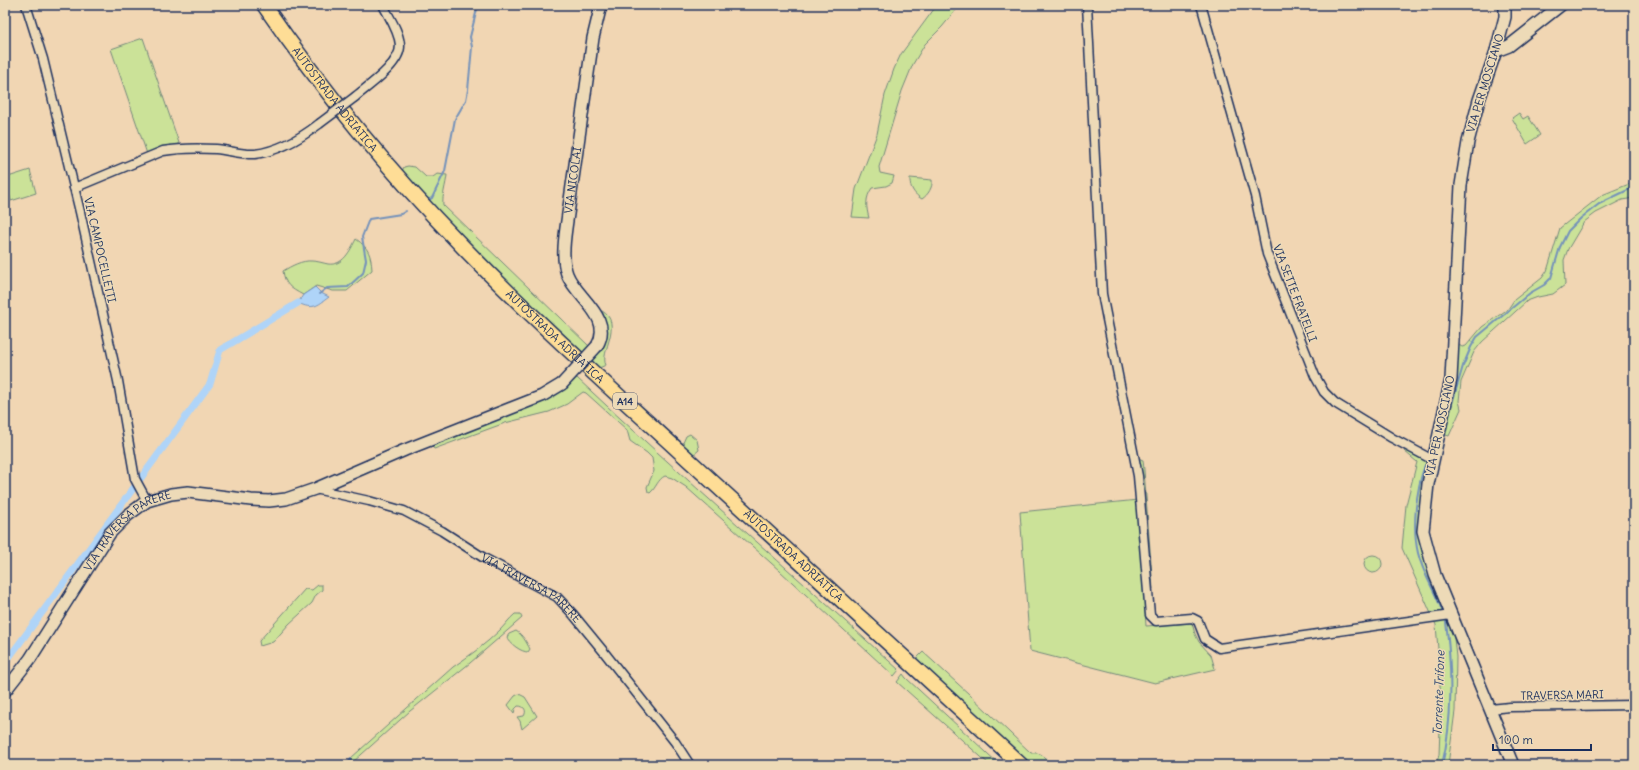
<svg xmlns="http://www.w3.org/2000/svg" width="1639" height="770" font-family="Delius,sans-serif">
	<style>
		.green { fill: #cbe298; stroke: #73887b }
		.water { fill: #afd4f8; stroke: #7492ba }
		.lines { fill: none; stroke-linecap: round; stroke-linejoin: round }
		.stream { stroke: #7492ba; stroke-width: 2 }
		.canal { stroke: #afd4f8; stroke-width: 7 }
		.street-casing { stroke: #1b2f5e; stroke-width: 11 }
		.secondary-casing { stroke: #1b2f5e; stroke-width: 14 }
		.highway-casing { stroke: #1b2f5e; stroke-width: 17 }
		.street { stroke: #eddab7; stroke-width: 8 }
		.secondary { stroke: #eddab7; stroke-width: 11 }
		.highway { stroke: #fedd96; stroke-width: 14 }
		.street-bridge-casing { stroke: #1b2f5e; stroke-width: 11; stroke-linecap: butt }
		.secondary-bridge-casing { stroke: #1b2f5e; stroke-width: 14; stroke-linecap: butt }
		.street-bridge { stroke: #eddab7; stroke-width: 8 }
		.secondary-bridge { stroke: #eddab7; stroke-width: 11 }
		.labels { text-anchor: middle; stroke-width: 3; stroke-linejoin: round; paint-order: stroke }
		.shield { fill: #eddab7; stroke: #5a6279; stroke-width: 1 }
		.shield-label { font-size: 10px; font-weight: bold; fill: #1b2f5e }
		.street-label { font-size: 11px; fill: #1b2f5e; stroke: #eddab7 }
		.water-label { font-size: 12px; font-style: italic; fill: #314875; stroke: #eddab7 }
	</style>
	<rect width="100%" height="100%" fill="#f1d6b3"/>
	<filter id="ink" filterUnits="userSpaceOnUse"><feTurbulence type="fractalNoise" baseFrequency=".025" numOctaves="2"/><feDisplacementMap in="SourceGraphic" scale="8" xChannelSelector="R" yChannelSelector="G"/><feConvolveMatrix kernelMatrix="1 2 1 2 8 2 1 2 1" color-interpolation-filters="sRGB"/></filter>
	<g filter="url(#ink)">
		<path class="green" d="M937 5H960L942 27 925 44 913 64 902 91 879 167 880 173 894 176 892 183 886 186 872 188C865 198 866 207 869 218L852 217 856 189 877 134 885 95 894 69 901 54Z
			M143 38 180 146 147 154 111 49Z
			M1519 113 1523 119 1528 116 1540 135 1527 144 1512 118Z
			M408 166 415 167 426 177H433L437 174 447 175C446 185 442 195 443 205L590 347 585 354 455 232 401 173 404 167Z
			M30 170 36 193 11 201 5 178Z
			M910 178 932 180C933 187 928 195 922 199 914 195 909 186 910 178Z
			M1634 182V198L1622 200 1596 213 1584 222 1568 249 1564 260 1565 285 1553 294 1538 297 1527 301 1482 342 1474 352 1461 382 1459 401 1461 409 1449 436 1443 434 1456 343 1462 347 1466 346 1482 327 1508 309 1514 300 1542 278 1547 271 1560 228 1602 195Z
			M356 239C369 248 371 255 372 270L347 291H333L316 286 303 295C290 288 285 285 283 271 291 266 302 260 312 261 317 261 323 263 328 264 343 266 350 251 356 239Z
			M602 311C624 323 599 353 606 365L599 368 591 360 598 351V313Z
			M577 378C682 477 792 572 899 670L894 676 780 571 686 487 672 478 665 476C658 479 656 488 650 493L648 492 647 487 654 471 652 458 647 453 630 441 627 430 586 393 583 392 567 404 549 412 505 423 434 449 431 444 555 395Z
			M690 434 697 440 699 450 692 456 682 445 686 436Z
			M1406 447 1426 460 1427 470 1420 520 1452 620 1456 657 1455 711 1448 765H1436L1439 755 1441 703 1438 649 1436 625 1402 548 1406 505 1417 462 1404 451Z
			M1136 457 1143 460 1144 470 1153 589 1150 590Z
			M1138 500 1146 626 1192 623 1195 634 1199 642 1211 655 1215 669 1155 683 1030 651 1020 512Z
			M1364 564a9 9 0 1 1 18 0a9 9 0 1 1-18 0Z
			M318 585H322V590L316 595 312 603 289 624 273 642 260 646 259 641 305 589 312 590Z
			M515 614H520L522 618 470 663 410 711 352 763 351 758 453 667C469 656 486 644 500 630 505 625 509 619 515 614Z
			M516 631C523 635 526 642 530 649L528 652C521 652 510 644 507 637L509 634Z
			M923 652 969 694 1031 753C1042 752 1044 756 1050 765H1030L916 659Z
			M903 674 906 678 1000 765H990L897 682Z
			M519 694 525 697 537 716 522 729 520 721 517 717 524 716C527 711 525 706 518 706L515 709 514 713 508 705 515 696Z"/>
		<path class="water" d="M315 287 321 293 329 297C317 306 313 310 298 303L303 295Z"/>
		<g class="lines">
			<path class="stream" d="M428 200 432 198 445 171 455 119 466 100 468 90 472 47 470 37 478 5
				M319 294 327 288 348 287 363 273 366 260 362 237 369 219 401 214 406 211
				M1446 424 1463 366 1471 347 1477 337 1530 293 1544 285 1551 278 1560 247 1568 231 1581 218 1599 204 1634 187
				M1425 465C1416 490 1412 527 1418 553 1423 574 1436 593 1443 613
				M347 765 351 759
				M1442 765C1453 721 1452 667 1446 622"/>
			<path class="canal" d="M5 663 210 384 220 350 298 303"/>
			<g class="street-casing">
				<g id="street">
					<path d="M26 5 43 59 80 212 118 381 135 479 147 501"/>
					<path d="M1087 5 1102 294 1138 476 1150 615 1156 621 1192 618 1198 621 1205 639 1219 648 1451 615"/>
					<path d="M1200 5 1202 8 1255 196 1267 254 1315 376 1324 392 1335 403 1392 438 1433 460"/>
					<path d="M355 97C368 86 401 64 400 45 399 31 389 17 383 5"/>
					<path d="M74 188 163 151C180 148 198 148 216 149 228 150 243 155 255 154 279 151 301 138 319 124"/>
					<path id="s1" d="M315 489 369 501 404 511 442 531 484 558 557 597 572 613 604 652 675 742 690 765"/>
					<path d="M1490 709 1510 707 1634 705"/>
				</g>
			</g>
			<g class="secondary-casing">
				<g id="secondary">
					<path d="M1505 5V17L1496 51 1479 100 1468 142 1461 185 1451 379 1428 484 1423 531 1435 575 1513 765"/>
					<path d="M1496 51 1509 46 1561 5"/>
					<path id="s2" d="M597 346C614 317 576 298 567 274 562 260 564 243 566 228L593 38 601 5"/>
					<path id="s3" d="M5 691 30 659 110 533 128 515 147 501 171 494 188 492 251 500 269 501 286 499 315 489 405 450 542 396 562 384"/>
				</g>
			</g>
			<g class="highway-casing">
				<g id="highway">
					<path id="s4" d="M264 5C323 91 390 172 463 247 532 318 606 384 679 451 793 555 907 660 1021 765"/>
				</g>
			</g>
			<use href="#street" class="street"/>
			<use href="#secondary" class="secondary"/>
			<use href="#highway" class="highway"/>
			<g class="street-bridge-casing">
				<path id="street-bridge" d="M319 124 355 97"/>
			</g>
			<g class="secondary-bridge-casing">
				<path id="secondary-bridge" d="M562 384 597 346"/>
			</g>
			<use href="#street-bridge" class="street-bridge"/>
			<use href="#secondary-bridge" class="secondary-bridge"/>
		</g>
	</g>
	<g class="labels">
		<rect class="shield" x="613" y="393" width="24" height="16" rx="3"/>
		<g class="shield-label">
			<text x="625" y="405">A14</text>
		</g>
		<g class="street-label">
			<text transform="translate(1485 83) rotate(-73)" y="4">VIA PER MOSCIANO</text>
			<text dy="4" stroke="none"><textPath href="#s4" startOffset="118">AUTOSTRADA ADRIATICA</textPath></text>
			<text dy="4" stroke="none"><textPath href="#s2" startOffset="178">VIA NICOLAI</textPath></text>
			<text transform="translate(100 250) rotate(77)" y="4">VIA CAMPOCELLETTI</text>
			<text transform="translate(1295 293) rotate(69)" y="4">VIA SETTE FRATELLI</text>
			<text dy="4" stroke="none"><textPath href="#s4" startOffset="442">AUTOSTRADA ADRIATICA</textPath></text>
			<text transform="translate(1440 426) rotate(-78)" y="4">VIA PER MOSCIANO</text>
			<text dy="4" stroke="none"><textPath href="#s3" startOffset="205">VIA TRAVERSA PARERE</textPath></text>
			<text dy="4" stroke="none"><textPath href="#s4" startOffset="766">AUTOSTRADA ADRIATICA</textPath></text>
			<text dy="4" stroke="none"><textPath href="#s1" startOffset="241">VIA TRAVERSA PARERE</textPath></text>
			<text transform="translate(1562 695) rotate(-1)" y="4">TRAVERSA MARI</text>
		</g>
		<g class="water-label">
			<text transform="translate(1439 693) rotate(-88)" y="4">Torrente Trifone</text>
		</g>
	</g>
	<rect width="1639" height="770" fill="none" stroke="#eddab7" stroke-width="20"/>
	<rect x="10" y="10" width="1619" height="750" fill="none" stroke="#1b2f5e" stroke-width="1.5" filter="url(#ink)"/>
	<path d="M1493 744v6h98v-6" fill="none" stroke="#1b2f5e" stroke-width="2"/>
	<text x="1499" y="744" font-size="12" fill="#1b2f5e" stroke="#eddab7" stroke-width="3" paint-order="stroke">100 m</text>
</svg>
